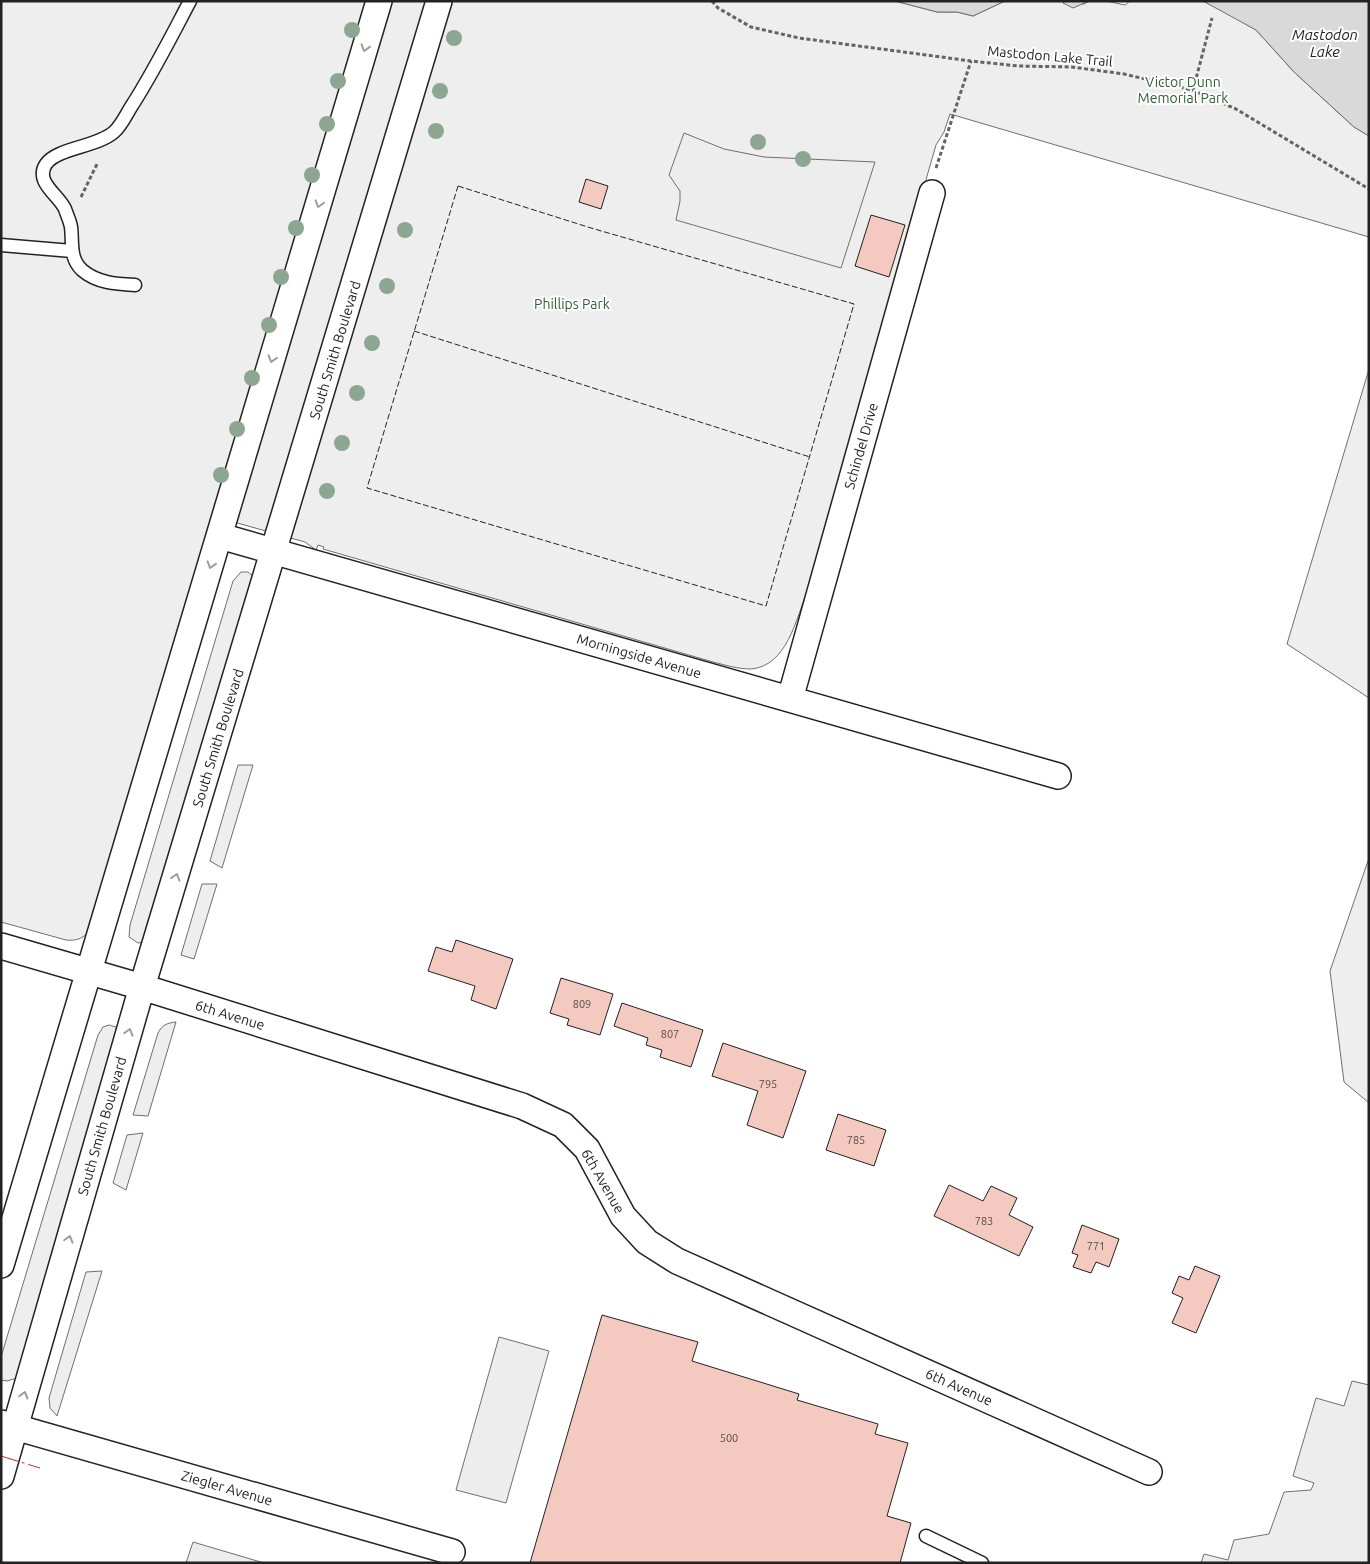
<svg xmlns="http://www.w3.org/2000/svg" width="1370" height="1564" font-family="Ubuntu,sans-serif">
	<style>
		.green { fill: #eee; stroke: #6f6f6f }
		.parking { fill: #ededed; stroke: #6f6f6f }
		.water { fill: #d9d9d9; stroke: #6f6f6f }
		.building { fill: #f3c9c0; stroke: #222 }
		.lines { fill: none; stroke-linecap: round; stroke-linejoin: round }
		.service-casing { stroke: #222; stroke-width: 15 }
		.minor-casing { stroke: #222; stroke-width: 28 }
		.path { stroke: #646464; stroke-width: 3; stroke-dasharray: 4 2.5; stroke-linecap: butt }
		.service { stroke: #fff; stroke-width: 12 }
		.minor { stroke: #fff; stroke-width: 25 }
		.fence { stroke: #222; stroke-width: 1; stroke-dasharray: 6 2.5; stroke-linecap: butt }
		.power { stroke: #c62828; stroke-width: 1; stroke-dasharray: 18 4 2.5 4; stroke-linecap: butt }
		.tree { fill: #8da692 }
		.oneway { stroke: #9c9c9c }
		.labels { text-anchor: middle; stroke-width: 4; stroke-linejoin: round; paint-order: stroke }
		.number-label { font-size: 11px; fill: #564c4a }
		.street-label { font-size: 14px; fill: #222; stroke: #fff }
		.park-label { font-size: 14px; fill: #2f5e38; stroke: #fff }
		.water-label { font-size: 15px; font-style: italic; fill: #222; stroke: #fff }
	</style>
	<rect width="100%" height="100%" fill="#fff"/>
	<path class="green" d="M1 1H895L937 12H957L973 16 1005 1H1064L1063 3 1084 4 1089 1H1106L1125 5 1130 1H1203L1227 13 1256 30 1294 72 1354 127 1369 136V237L950 114 944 132 936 145 807 592C796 619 787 666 751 669 738 669 725 665 713 662L323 549 324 547 318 545 316 550 305 542 216 517 88 933C81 939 76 941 66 940L1 922Z
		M1369 369V698L1287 644Z
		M241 572H248L253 576 144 942 138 943 129 937 130 925 233 581Z
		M238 765H253L222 868 210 861Z
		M1369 858V1103L1344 1082 1330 971Z
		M202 884H217L194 959 181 955Z
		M176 1022 148 1116 133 1115 158 1033C162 1025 167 1023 176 1022Z
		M109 1025 116 1027 120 1031 17 1378 7 1381 1 1380V1357L98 1035 103 1027Z
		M143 1133 126 1190 113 1183 127 1135Z
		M102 1271 57 1416 50 1408 49 1398 86 1272Z"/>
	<path class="parking" d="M684 133 724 149 764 157 875 162 841 268 676 220 680 201V191L669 175Z
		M499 1337 549 1351 506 1503 456 1490Z
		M1352 1381 1369 1385V1563H1201L1204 1554 1228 1560 1234 1540 1269 1534 1284 1492 1311 1490 1314 1483 1293 1476 1316 1398 1344 1406Z
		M193 1542 264 1563H186Z"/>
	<path class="water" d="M895 1H1005L973 16 957 12H937Z
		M1064 1H1089L1073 8 1063 3Z
		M1203 1H1369V136L1354 127 1294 72 1256 30Z"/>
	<path class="building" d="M586 179 608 186 601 209 579 202Z
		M871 215 905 225 889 277 855 266Z
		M456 940 513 959 496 1009 471 1000 475 986 428 971 436 947 452 952Z
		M561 978 613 994 600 1035 567 1025 569 1019 550 1013Z
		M622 1003 703 1030 691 1067 660 1057 662 1050 646 1045 648 1038 614 1026Z
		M723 1043 806 1071 783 1138 747 1125 758 1091 712 1076Z
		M838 1114 886 1130 874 1166 826 1150Z
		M949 1185 983 1201 991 1186 1017 1198 1009 1215 1033 1227 1019 1256 934 1216Z
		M1082 1225 1119 1239 1109 1267 1096 1262 1091 1273 1073 1267 1078 1255 1072 1253Z
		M1195 1266 1220 1276 1196 1333 1172 1323 1183 1298 1172 1293 1179 1276 1189 1280Z
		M602 1315 698 1342 692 1361 799 1394 797 1400 878 1424 875 1434 908 1443 887 1516 911 1523 900 1563H530Z"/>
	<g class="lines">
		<g class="service-casing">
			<path id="service" d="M1 245 72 251
				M135 285C116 284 97 283 82 270 69 258 73 242 71 227 70 221 67 215 65 209 59 195 34 182 46 164 57 148 97 147 114 132 121 126 126 115 131 107 153 73 171 37 190 1
				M926 1536 982 1563"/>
		</g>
		<g class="minor-casing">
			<path id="minor" d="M220 536 1058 776
				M790 699 932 193
				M1 946 142 987 522 1106 563 1125 587 1149 623 1216 647 1242 677 1261 1149 1472
				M1 1265 379 1
				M1 1423 452 1552
				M1 1476 142 987 439 1"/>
		</g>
		<path class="path" d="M712 1 718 8 751 27 799 38 971 61 1018 66 1072 67 1124 74 1192 90 1236 109 1369 189
			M1193 90 1212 18
			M936 168 971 61
			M81 197 97 164"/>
		<use href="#service" class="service"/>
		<use href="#minor" class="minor"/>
		<path class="fence" d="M458 186 591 228 854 304 766 606 367 488Z
			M414 331 810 457"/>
		<path class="power" d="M1 1456 40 1468"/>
	</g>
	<g class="tree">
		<circle cx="352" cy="30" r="8"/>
		<circle cx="454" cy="38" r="8"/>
		<circle cx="338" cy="81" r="8"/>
		<circle cx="440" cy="91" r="8"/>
		<circle cx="327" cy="124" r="8"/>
		<circle cx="436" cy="131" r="8"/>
		<circle cx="758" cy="142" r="8"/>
		<circle cx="803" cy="159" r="8"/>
		<circle cx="312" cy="175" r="8"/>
		<circle cx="296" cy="228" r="8"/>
		<circle cx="405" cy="230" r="8"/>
		<circle cx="281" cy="277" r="8"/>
		<circle cx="387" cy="286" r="8"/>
		<circle cx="269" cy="325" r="8"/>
		<circle cx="372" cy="343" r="8"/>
		<circle cx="252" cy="378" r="8"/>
		<circle cx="357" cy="393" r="8"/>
		<circle cx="237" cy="429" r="8"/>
		<circle cx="342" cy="443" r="8"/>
		<circle cx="221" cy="475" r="8"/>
		<circle cx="327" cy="491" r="8"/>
	</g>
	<defs><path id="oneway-chevron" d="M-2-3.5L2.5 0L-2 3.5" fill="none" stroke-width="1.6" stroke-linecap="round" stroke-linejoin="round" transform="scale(1.25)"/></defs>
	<g class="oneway">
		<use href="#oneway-chevron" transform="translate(365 48) rotate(107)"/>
		<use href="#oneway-chevron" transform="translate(319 204) rotate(107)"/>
		<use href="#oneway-chevron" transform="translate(272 359) rotate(107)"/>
		<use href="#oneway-chevron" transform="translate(211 565) rotate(107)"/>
		<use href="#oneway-chevron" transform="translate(176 877) rotate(-73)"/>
		<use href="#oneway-chevron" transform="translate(129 1032) rotate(-74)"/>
		<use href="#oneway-chevron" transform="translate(69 1239) rotate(-74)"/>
		<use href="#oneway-chevron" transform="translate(24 1395) rotate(-74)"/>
	</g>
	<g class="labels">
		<g class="number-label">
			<text x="582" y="1008">809</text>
			<text x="670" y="1038">807</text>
			<text x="768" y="1088">795</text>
			<text x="856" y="1144">785</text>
			<text x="984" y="1225">783</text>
			<text x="1096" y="1250">771</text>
			<text x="729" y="1442">500</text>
		</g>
		<g class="street-label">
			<text transform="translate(1050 56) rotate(5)" y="5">Mastodon Lake Trail</text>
			<text transform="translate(335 350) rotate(-73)" y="5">South Smith Boulevard</text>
			<text transform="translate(861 446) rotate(-74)" y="5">Schindel Drive</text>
			<text transform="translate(639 656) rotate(16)" y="5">Morningside Avenue</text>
			<text transform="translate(218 738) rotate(-73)" y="5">South Smith Boulevard</text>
			<text transform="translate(230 1015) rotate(17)" y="5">6th Avenue</text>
			<text transform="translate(102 1126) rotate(-74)" y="5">South Smith Boulevard</text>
			<text transform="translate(603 1181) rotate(60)" y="5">6th Avenue</text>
			<text transform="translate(959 1387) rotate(24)" y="5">6th Avenue</text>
			<text transform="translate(227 1488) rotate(16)" y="5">Ziegler Avenue</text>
		</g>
		<g class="park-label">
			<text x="1183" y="87">Victor Dunn<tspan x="1183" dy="16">Memorial Park</tspan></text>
			<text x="572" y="309">Phillips Park</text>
		</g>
		<g class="water-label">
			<text x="1325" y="40">Mastodon<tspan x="1325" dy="17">Lake</tspan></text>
		</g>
	</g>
	<rect width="1370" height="1564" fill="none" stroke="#222222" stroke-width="5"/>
</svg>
